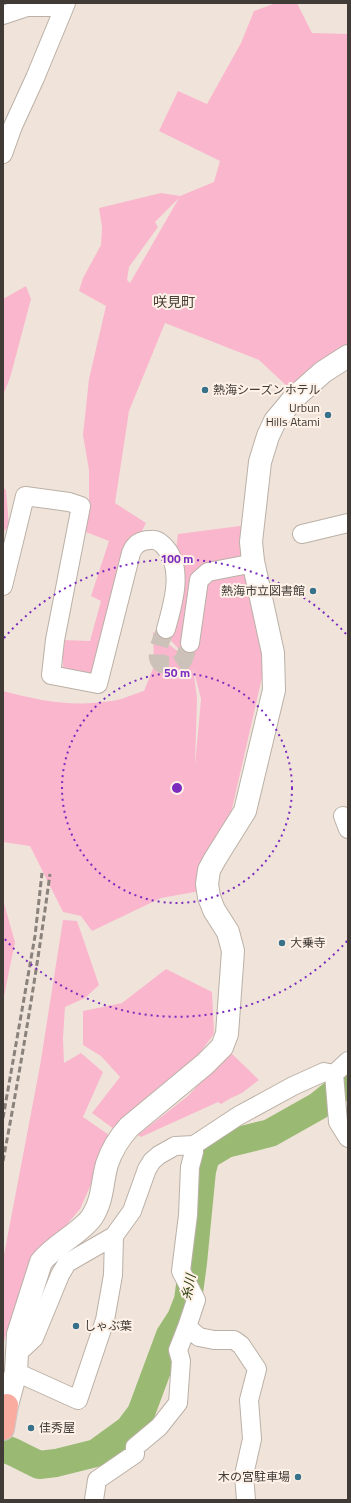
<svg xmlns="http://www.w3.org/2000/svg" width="351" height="1503" font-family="'Titillium Web','Noto Sans JP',sans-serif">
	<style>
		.green { fill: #fab6cd; fill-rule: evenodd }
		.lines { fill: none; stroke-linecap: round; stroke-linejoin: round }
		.river { stroke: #9aba74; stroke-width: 28 }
		.minor-tunnel { stroke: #cdc2b9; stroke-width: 18; stroke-dasharray: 18 9; stroke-linecap: butt }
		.minor-casing { stroke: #bbb0a6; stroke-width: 20 }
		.tertiary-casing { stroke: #bbb0a6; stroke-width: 24 }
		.primary-casing { stroke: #cac8c7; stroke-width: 24 }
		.minor { stroke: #fff; stroke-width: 18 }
		.tertiary { stroke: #fff; stroke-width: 22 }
		.primary { stroke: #fbaca0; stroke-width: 22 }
		.rail { stroke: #8a827c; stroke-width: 3; stroke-dasharray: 6 3; stroke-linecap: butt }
		.ring { fill: none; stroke: #7b2cbf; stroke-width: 2; stroke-dasharray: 2 4 }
		.poi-dot { fill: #37728a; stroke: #fef1e7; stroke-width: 1.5 }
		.labels { text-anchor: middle; stroke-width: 4; stroke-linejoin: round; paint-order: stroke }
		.poi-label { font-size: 12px; fill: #403b37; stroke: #fef1e7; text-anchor: start }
		.water-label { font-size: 13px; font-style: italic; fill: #283c08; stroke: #fef1e7 }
		.quarter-label { font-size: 14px; fill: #4a4138; stroke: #fef1e7 }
		.centre { fill: #7b2cbf; stroke: #fef1e7; stroke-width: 2 }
		.ring-label { font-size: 12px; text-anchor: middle; font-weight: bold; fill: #7b2cbf; stroke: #fef1e7; stroke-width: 4; stroke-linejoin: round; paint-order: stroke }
	</style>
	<rect width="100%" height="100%" fill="#f0e4da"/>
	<path class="green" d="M276 3H297L312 33 348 34V345L339 349 289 388 259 360 165 323 129 411 115 503 146 523 142 531 93 687 63 671V640L90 641 101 601 91 596 109 541 86 532 89 502V470L83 435 89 379 106 306 79 291 83 278 101 245 102 227 99 208 161 193 180 196 214 182 220 161 159 131 178 91 207 104 241 43 254 11ZM179 198 130 283 127 280 129 267 158 227 155 222Z
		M26 286 31 299 10 378 3 395V299Z
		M3 487 6 490 9 526 3 532Z
		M240 526 247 533 255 589 263 673 232 809 200 891 161 898 92 931 81 916 63 912 30 846 3 842V691C40 701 73 707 111 701 122 700 133 694 144 691L154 666 153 632 189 660 160 629 172 578 178 534ZM193 668 201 699 195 766 197 698Z
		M3 900 15 942 4 996H3Z
		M63 920 77 921 99 985 85 998 65 1007 63 1038 64 1063 81 1053 103 1072 83 1117 112 1137 80 1209 25 1274 3 1345V1260L40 1066Z
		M166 969 212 992 214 1034 185 1073 114 1129 92 1113 120 1077 101 1056 83 1045V1011L122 1003Z
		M231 1053 259 1080 242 1093 231 1098 221 1104 218 1102 141 1137 138 1135 188 1096 214 1068Z"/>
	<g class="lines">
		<path class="river" d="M3 1448 13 1452 39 1465 56 1463 96 1453 129 1429 141 1413 170 1335 181 1318 188 1300 193 1263 202 1171 206 1156 226 1144 270 1133 318 1106 348 1082"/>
		<path class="minor-tunnel" d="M166 629C159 644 147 670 177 665L183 661 190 643"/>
		<g class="minor-casing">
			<path id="minor" d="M24 3 27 7H63
				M3 15 27 7
				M3 154 13 126 35 78 66 3
				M302 534 348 523
				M3 586 25 496 69 502 81 506 55 640 51 675 98 684 131 553C134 545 140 540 150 540 155 539 160 542 163 545 185 566 173 604 166 629
				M190 643 199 580 208 572 254 563
				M343 816 348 829
				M334 1074 338 1122 348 1138
				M334 1074 348 1061
				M194 1145V1152L190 1167 188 1215 181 1271 196 1300 187 1327 199 1337 214 1340H234L241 1345 257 1369 249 1400 252 1439 244 1475 246 1500
				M18 1353 34 1338 60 1275 67 1263 114 1236 132 1211 147 1169 152 1161 159 1155 175 1146 194 1145 238 1116 293 1086 324 1072 334 1074
				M16 1372 78 1400 105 1320 113 1275 114 1236
				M94 1500 97 1480 135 1454V1447L159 1427 178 1403 181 1361 178 1350 187 1327"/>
		</g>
		<g class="tertiary-casing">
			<path id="tertiary" d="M7 1405 16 1372 18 1334 41 1262C55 1244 81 1233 92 1217 103 1201 102 1181 107 1164 112 1149 119 1138 129 1127L205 1064 222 1047 227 1034 233 951 228 932 214 910 209 897 207 884 209 870 215 859 245 811 274 690 273 653 253 561 251 542 260 462 268 436 275 421 295 397 323 372 348 356"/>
		</g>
		<g class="primary-casing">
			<path id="primary" d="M3 1429 7 1405"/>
		</g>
		<use href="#minor" class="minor"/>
		<use href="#tertiary" class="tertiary"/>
		<use href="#primary" class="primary"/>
		<path class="rail" d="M3 1118 35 936 42 873
			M3 1161C21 1066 37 970 50 874"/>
	</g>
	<g class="ring">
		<circle cx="177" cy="788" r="115"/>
		<path d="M347 941A229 229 0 0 1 4 938M4 638A229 229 0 0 1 347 635"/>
	</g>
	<g class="poi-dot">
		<circle cx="205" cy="390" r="4"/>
		<circle cx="328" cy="415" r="4"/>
		<circle cx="313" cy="591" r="4"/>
		<circle cx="282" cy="943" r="4"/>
		<circle cx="76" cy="1326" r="4"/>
		<circle cx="31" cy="1428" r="4"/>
		<circle cx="298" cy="1477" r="4"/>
	</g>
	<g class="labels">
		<g class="poi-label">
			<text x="213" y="394">熱海シーズンホテル</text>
			<text x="320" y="412" text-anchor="end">Urbun<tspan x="320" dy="14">Hills Atami</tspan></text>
			<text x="305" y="595" text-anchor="end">熱海市立図書館</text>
			<text x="290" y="947">大乗寺</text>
			<text x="84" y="1330">しゃぶ葉</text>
			<text x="39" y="1432">佳秀屋</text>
			<text x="290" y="1481" text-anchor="end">木の宮駐車場</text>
		</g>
		<g class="water-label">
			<text transform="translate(188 1287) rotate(-79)" y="5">糸川</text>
		</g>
		<g class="quarter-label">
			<text x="174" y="307">咲見町</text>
		</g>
	</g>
	<circle cx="177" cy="788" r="6" class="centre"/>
	<g class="ring-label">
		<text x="177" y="563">100 m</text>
		<text x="177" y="677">50 m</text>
	</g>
	<rect width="351" height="1503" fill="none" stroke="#403b37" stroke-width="8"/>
</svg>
